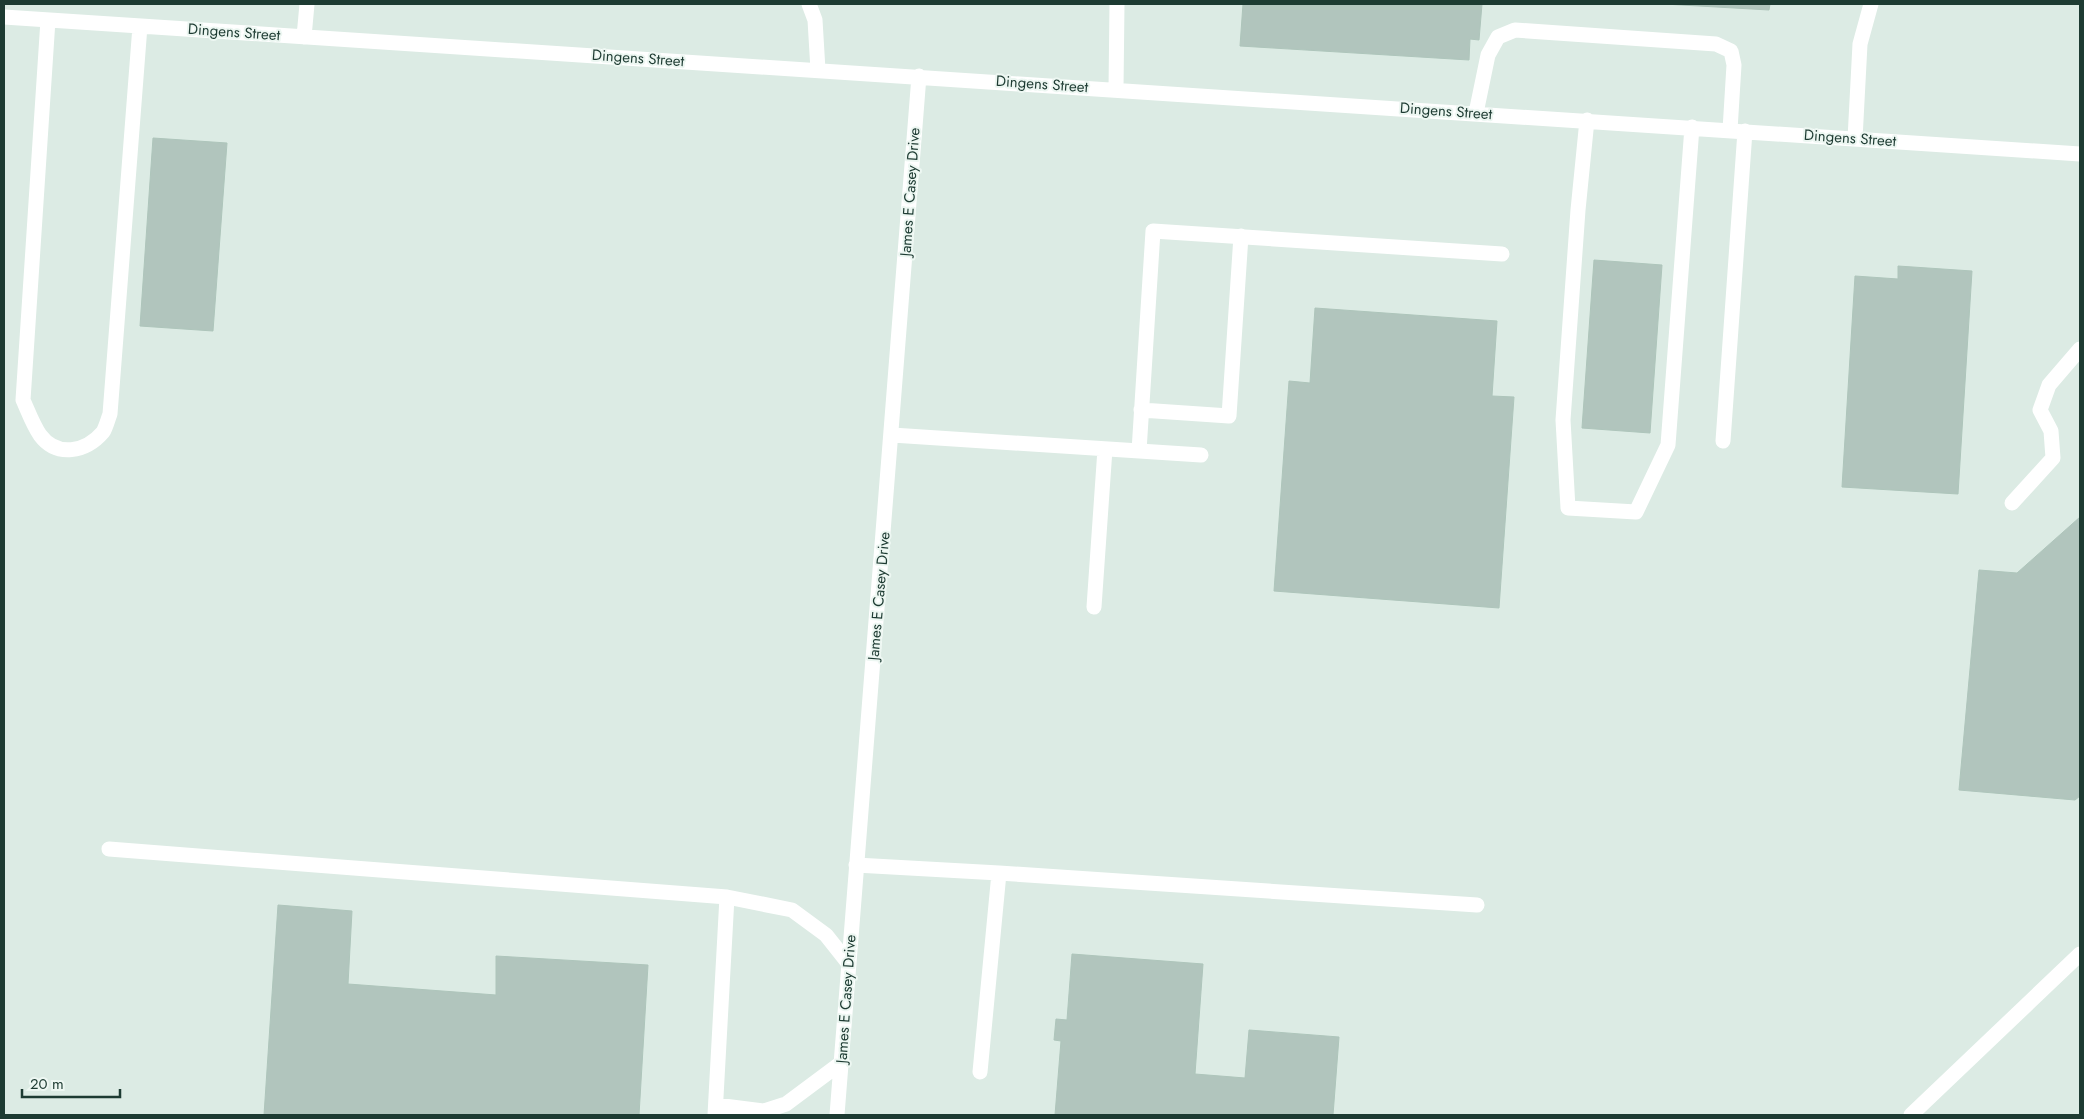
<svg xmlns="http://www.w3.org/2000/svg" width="2084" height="1119" font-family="Jost,sans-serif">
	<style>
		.building { fill: #b1c5bd; stroke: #aec5bb }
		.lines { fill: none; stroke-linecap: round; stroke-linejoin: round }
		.minor { stroke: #fff; stroke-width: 15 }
		.labels { text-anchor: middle; stroke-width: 4; stroke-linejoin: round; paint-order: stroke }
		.street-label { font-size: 15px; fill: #1d3b32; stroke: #edf7f2 }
	</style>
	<rect width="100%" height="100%" fill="#dcebe4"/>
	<path class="building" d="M1243 4H1482L1479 40 1470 39 1469 60 1240 46Z
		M1664 4H1770L1769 10Z
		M153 138 227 143 213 331 140 326Z
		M1594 260 1662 265 1650 433 1582 428Z
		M1898 266 1972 271 1958 494 1842 487 1855 276 1898 279Z
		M1315 308 1497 321 1492 396 1514 397 1499 608 1274 591 1289 381 1310 383Z
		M2080 517V796L2075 800 1959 790 1979 570 2017 573Z
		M278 905 352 911 348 984 496 995V956L648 965 639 1115H264Z
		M1072 954 1203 964 1195 1074 1245 1078 1249 1030 1339 1037 1333 1115H1055L1061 1041 1054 1040 1056 1019 1067 1020Z"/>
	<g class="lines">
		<path class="minor" d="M809 4 815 20 818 70
			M4 17 2080 154
			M48 20 23 400C28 411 33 425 40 435 57 458 86 452 103 432 106 427 108 419 110 414L140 26
			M304 37 307 4
			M1116 89 1117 4
			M1476 113 1488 55 1498 37 1515 30 1716 44 1731 51 1734 65 1730 130
			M1587 120 1578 210 1563 420 1568 508 1636 512 1668 445 1692 127
			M1855 139 1860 44 1871 4
			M1141 410 1229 416 1241 236
			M892 435 1201 455
			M1723 441 1745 131
			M1139 451 1153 231 1502 254
			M2012 503 2053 458 2051 431 2040 410 2049 385 2080 349
			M1094 607 1105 449
			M109 849 727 897 715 1115
			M856 865 999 873 980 1072
			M999 873 1477 905
			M727 897 792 910 826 935 849 964
			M716 1105 764 1111 786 1104 841 1063
			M837 1115 919 76
			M1911 1115 2080 954"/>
	</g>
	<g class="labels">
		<g class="street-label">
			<text transform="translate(234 32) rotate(4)" y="5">Dingens Street</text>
			<text transform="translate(638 58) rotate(4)" y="5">Dingens Street</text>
			<text transform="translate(1042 84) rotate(4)" y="5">Dingens Street</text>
			<text transform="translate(1446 111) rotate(4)" y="5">Dingens Street</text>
			<text transform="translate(1850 138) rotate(4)" y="5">Dingens Street</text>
			<text transform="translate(910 192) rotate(-86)" y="5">James E Casey Drive</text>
			<text transform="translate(879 596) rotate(-85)" y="5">James E Casey Drive</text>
			<text transform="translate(846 999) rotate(-86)" y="5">James E Casey Drive</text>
		</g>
	</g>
	<rect width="2084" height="1119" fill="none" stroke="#1d3b32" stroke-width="10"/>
	<path d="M22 1089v8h98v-8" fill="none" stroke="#1d3b32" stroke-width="2.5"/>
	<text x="30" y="1089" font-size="15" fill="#1d3b32" stroke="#edf7f2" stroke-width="4" paint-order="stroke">20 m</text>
</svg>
